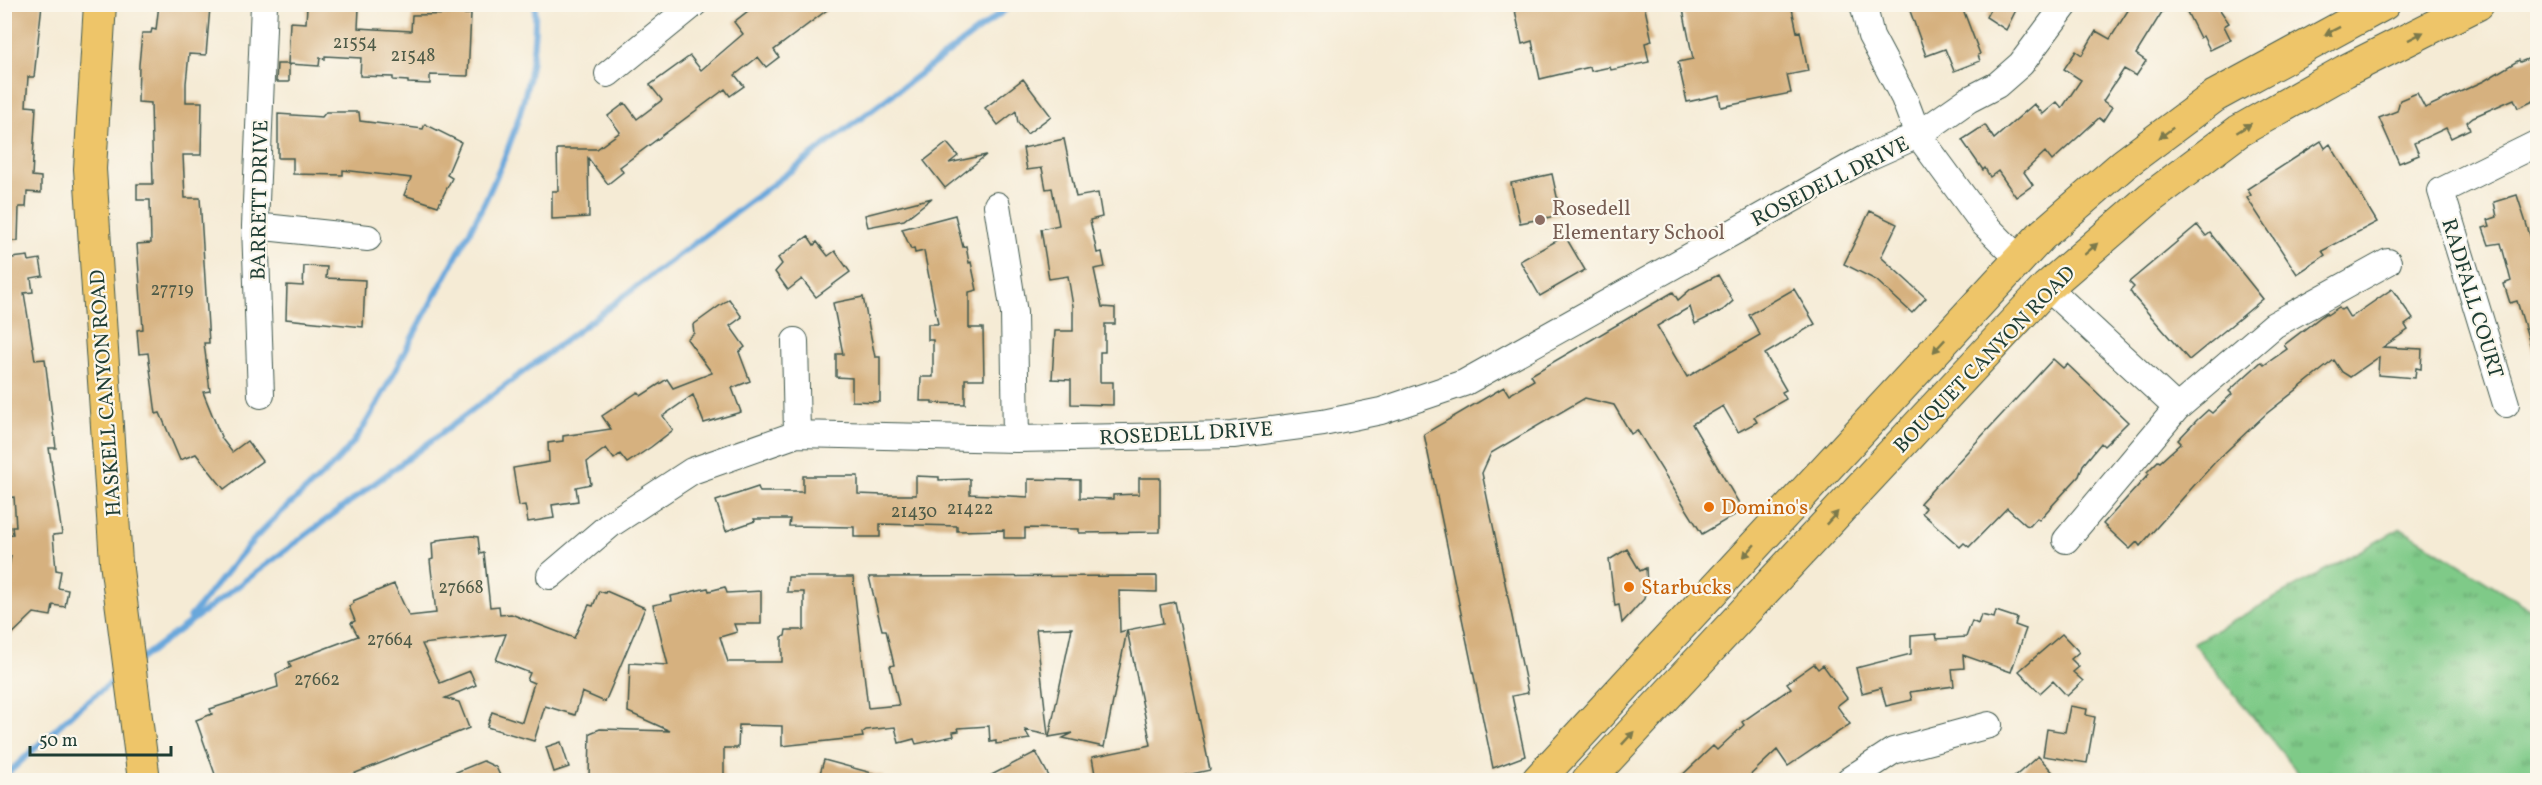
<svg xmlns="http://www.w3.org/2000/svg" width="2542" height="785" font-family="Vollkorn,serif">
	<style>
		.grass { fill: url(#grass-tufts); stroke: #4f845e; stroke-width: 1.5 }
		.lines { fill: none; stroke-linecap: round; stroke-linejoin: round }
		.stream { stroke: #69a7db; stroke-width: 6 }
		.building { fill: #d6b17f }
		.minor-casing { stroke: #3f574c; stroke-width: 28 }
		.major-casing { stroke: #3f574c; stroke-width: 34 }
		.minor { stroke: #fff; stroke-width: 26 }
		.major { stroke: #eec569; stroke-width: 32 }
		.oneway { fill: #7c7a4c }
		.education-dot { fill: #8d6e63; stroke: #fbf7ec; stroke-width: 2 }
		.food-dot { fill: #e8710a; stroke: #fbf7ec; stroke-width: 2 }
		.labels { text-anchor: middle; stroke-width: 4.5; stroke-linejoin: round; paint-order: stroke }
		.number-label { font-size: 18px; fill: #4d5a47 }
		.street-label { font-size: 21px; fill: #1f3d34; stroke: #fbf7ec }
		.education-label { font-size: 21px; fill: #785e54; stroke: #fbf7ec; text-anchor: start }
		.food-label { font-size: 21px; fill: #c56008; stroke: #fbf7ec; text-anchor: start }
	</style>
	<defs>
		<pattern id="grass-tufts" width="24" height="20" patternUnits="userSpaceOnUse" patternTransform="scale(1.5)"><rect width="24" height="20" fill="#7fca88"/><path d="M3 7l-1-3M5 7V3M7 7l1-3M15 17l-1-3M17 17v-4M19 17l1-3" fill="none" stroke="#67a570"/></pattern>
	</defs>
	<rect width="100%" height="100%" fill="#fbf7ec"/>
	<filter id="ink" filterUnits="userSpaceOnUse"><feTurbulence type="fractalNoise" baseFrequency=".0167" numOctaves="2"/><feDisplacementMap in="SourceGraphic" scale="12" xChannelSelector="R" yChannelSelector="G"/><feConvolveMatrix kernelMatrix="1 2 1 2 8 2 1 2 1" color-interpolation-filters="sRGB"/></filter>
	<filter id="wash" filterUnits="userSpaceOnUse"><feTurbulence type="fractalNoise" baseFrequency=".008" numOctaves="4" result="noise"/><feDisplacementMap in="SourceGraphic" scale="24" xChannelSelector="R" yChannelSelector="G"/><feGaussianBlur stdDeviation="1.35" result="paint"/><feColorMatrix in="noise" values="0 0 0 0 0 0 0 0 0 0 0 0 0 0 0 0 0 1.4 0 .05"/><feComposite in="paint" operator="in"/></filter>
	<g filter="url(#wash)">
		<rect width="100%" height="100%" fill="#f5ebd5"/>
		<path class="grass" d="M2401 528 2537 613V780H2304L2193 643Z"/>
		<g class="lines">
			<path class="stream" d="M190 617C218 584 244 547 276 517 303 491 335 468 357 437 381 401 400 360 421 321 474 223 539 121 535 4
				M138 661 1013 4
				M4 777 75 711 121 675"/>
		</g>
		<g id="blocks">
			<path class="building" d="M4 4H42L34 77H28L26 106 36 107 32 176 41 177V193L27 192 26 207H19L18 241H4Z
				M159 4 210 7 206 55 189 54 186 83V102H202L201 155H183L185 198H200L209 343H204L210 391 203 392 222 439 232 452 247 441 262 461 224 489 196 454 180 460 160 413 156 414 148 353 139 354 137 330 143 329 137 244 151 243 150 200H137V184H153L151 103 138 102 139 65 142 33H151L152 29 156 30Z
				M757 4H835L774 50 779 57 766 67 758 57 735 75 744 86 730 96 725 89 620 167 623 172 608 184 588 158 589 217 552 219V191H558L557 149H597L620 132 608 116 625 103 637 119 662 100 650 85 690 56 701 70 743 34 734 22Z
				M1524 4H1644L1652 41 1645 43 1649 62 1611 70 1610 67 1591 71 1590 67 1540 79 1532 41 1522 44 1515 10 1525 8Z
				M1682 4H1791L1797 32 1800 31 1808 71 1787 75 1791 93 1721 107 1719 95 1687 102 1678 62 1693 59Z
				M1918 4H1961L1980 54 1978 55 1980 61 1954 71 1945 49 1926 56 1909 8Z
				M1993 4H2019L2006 30 1986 17Z
				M2132 4H2167L2136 54 2146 61 2136 76 2124 69 2103 101 2112 107 2103 121 2099 118 2052 161 2045 152 2024 172 2033 185 2016 197 1998 171 1990 177 1985 168 1983 170 1962 140 1985 125 1994 139 2034 104 2043 114 2057 102 2062 108 2081 80 2064 69 2076 51 2082 55 2096 31 2110 39Z
				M2183 4H2216L2229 23 2224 26 2231 40 2210 50 2203 36 2200 38Z
				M307 7 359 8 358 28 393 30 411 31 412 15 471 14 468 76 430 75V84L408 83V81L393 80V77L360 76 361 58 325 56V59L320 58 319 66 289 64V82H276L277 64H288L290 22 306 23Z
				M2538 55V99L2518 108 2514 99 2473 117 2467 122 2470 129 2451 138 2446 128 2414 143 2419 155 2399 163 2379 118 2397 111 2400 100 2417 93 2425 108 2484 81 2519 60 2520 62Z
				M1023 79 1051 116 1027 134 1018 123 1016 111 998 125 985 108Z
				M326 112H359L360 121 423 129 425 124 461 142 447 175 452 178 438 206 404 195 411 178 343 170V175L293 174V158H278V114L322 117Z
				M1064 139 1076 197 1098 193 1102 217 1090 220 1097 253 1102 252 1105 267 1094 269 1102 307 1115 308V324H1105V352H1100V382H1113V405L1071 404V380L1052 379 1055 331H1073V306L1068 276 1049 279 1041 229 1059 225 1052 188 1046 189 1042 168 1027 170 1023 148Z
				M2321 141 2325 148 2330 144 2377 222 2322 251 2325 255 2317 261 2297 274 2247 198 2251 195 2247 189Z
				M947 143 958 156 949 163 986 155 945 188 924 161Z
				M1552 174 1561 215 1520 223 1511 183Z
				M2517 195 2538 260V357H2534L2517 301 2510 303 2504 284 2511 281 2501 243 2489 245 2483 228 2490 226 2488 220 2497 217 2494 202Z
				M932 198 904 220 868 227 865 215Z
				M1870 211 1897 224 1881 257 1926 298 1912 313 1876 280 1844 264Z
				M955 215 963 247 966 246 969 263 971 262 977 290 969 292V328H983L984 379H965V404L932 403V401H920L921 377H933V340H928V324H938L924 251 915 253 914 248 911 249 902 229Z
				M2197 225 2206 236 2210 233 2263 299 2189 360 2134 297 2130 291 2134 287 2129 282Z
				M808 236 814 245 817 242 828 256 835 251 850 272 816 297 802 279 788 290 775 272 782 264 778 258Z
				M1565 236 1585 270 1540 296 1520 261Z
				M28 256 29 261 40 259 43 276 31 278 33 292 24 293 35 360 45 359 56 448H49L62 534 53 535 56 570 61 571 58 588 68 590 65 607 53 605 51 616 34 613 4 642V595L11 556 4 557V535L13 534 12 527H16L14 497 4 498V475L9 474 4 436V259Z
				M304 266 327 267 326 278 365 280 363 327 286 319 287 285 303 286Z
				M1718 275 1733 301 1723 310 1695 324 1690 307 1657 326 1687 377 1760 335 1749 315 1794 289 1815 324 1765 354 1786 390 1782 392 1786 399 1754 417 1757 422 1738 432 1723 406 1692 424 1743 510 1702 534 1637 430 1631 434 1614 405 1585 398 1491 453 1482 473 1528 693 1512 696 1525 756 1493 768 1424 434 1504 387 1509 395 1534 380 1531 375 1673 292 1678 300 1691 289Z
				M2392 289 2413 319 2405 325 2408 330 2383 347 2422 349 2421 369 2416 368 2415 378 2378 375 2379 357 2350 377 2342 372 2334 360 2266 414 2216 461 2140 546 2137 542 2130 549 2103 524 2149 474 2147 472 2158 461 2160 462 2181 443 2178 440 2197 420 2208 410 2212 413 2232 394 2229 391 2261 362 2264 365 2287 349 2284 345 2326 313 2327 315 2339 307 2341 310 2344 308 2350 318Z
				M863 297 875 357H880V402L852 401V378L836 377V354H843L833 303Z
				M729 299 742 317 730 326 745 347 739 352 750 381 732 388 741 412 704 423 693 395 663 416 673 430 651 447 627 463 620 454 614 459 606 448 587 462 591 484 576 487 578 501 552 505 554 518 528 522 525 505 519 506 513 468 549 462 548 443 563 441V436L611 429 602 416 638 392 641 396 667 379 673 388 712 373 687 339 694 333 693 325Z
				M2053 359 2063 368 2067 364 2128 422 2104 446 2101 443 2083 465 2079 476 2039 520 2037 518 2030 526 2026 525 2007 508 1969 547 1964 543 1960 547 1922 513 1926 508 1920 503Z
				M803 476H858V494L883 495H916V476L939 477V480L970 479V494L1028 497V479L1080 480V498L1113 499V495L1139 494V478H1160V532L1079 533V529L1025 528V538H1004V530L957 531V526L880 524V537H854V527L789 526 790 519H754L755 521 726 531 716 501 758 487 760 492H803Z
				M472 536 478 537 480 554 484 553 490 607 499 606 500 615 511 614 574 638 589 605 593 606 599 591 605 593 606 591 645 608 605 702 582 692 575 715 545 706 534 741 487 727 492 712 522 722 534 683 527 680 530 673 496 660 506 634 422 644 440 683 470 671 476 685 445 698 459 702 469 728 338 780H217L196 720 212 714 210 709 278 687 276 674 291 667 289 662 358 636 351 623 355 621 349 606 354 603 353 601 394 584 409 616 436 613 430 560 433 559 432 543 437 542V540Z
				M1627 549 1640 571 1646 568 1647 585 1644 599 1622 623 1619 605 1615 606 1609 560Z
				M1157 576V592L1119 591 1120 632 1127 630 1104 747 1063 738 1073 733 1049 737 1072 628 1036 629 1048 735 1025 730 1030 739 996 744V741L990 742 989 726 958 728 959 731 953 732 954 736 916 744 914 739 899 743 895 727 866 730 862 733 863 737 782 746V726L739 725 738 748H724V780H589L590 733 600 729 670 731 628 712 630 663 668 665 653 605 672 601 671 596 708 588 709 591 725 587 727 593 761 591V624H734L737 632 720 637 728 662H782V637L785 636 786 630H804V592H787L788 577H853L868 708 899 705 890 666 894 665 886 630H882L869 577Z
				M1175 602 1210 770 1164 780H1096L1092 757 1151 745 1127 630 1163 623 1160 605Z
				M1996 611 2017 618 2015 625 2026 629 2011 672 1963 655 1964 668 1952 669 1954 686 1910 692 1912 700 1886 706 1881 688 1862 693 1856 668 1911 654V636L1936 634 1937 639 1966 637 1972 621 1978 624 1981 615 1994 618Z
				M2062 634 2079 652 2071 659 2079 667 2073 672 2083 681 2067 696 2053 681 2040 693 2019 671Z
				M1814 664 1818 669 1823 665 1847 698 1837 706 1850 724 1788 766 1777 750 1745 780H1677L1713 746 1717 750 1744 725 1742 722 1791 688 1787 683Z
				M2070 706 2087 709 2086 715 2095 717 2087 763 2043 756 2047 729 2065 732Z
				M561 742 569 767 554 772 546 747Z
				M1036 752 1051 780H982Z
				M2038 756 2060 780H2011Z
				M824 760 883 776V780H818Z
				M483 761 496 767 502 780H437Z"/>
		</g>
	</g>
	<g filter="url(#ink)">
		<use href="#blocks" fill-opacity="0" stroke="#3f574c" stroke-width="1.5"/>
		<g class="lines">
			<g class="minor-casing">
				<path id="minor" d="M1863 4 1871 36 1904 98 1918 135 1982 222 2019 259
					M608 74 694 4
					M997 205 1014 313 1016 439
					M255 226 368 238
					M2047 287 2177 408
					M795 341 797 434
					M261 395 255 226 264 4
					M2506 404 2441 191 2538 143
					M2066 540 2177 408 2274 325 2388 262
					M550 576 611 524 692 471 797 434 1016 439 1233 435 1323 423 1381 411 1464 383 1864 159 1918 135 1968 100 1997 85 2021 64 2066 4
					M1849 780 1893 751 1989 725"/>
			</g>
			<g class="major-casing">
				<path id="major" d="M100 4 90 169 116 562 144 780
					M1538 780 2041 236 2124 164 2215 96 2384 4
					M1588 780 2047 287 2150 198 2239 131 2345 71 2478 4"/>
			</g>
			<use href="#minor" class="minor"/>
			<use href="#major" class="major"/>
		</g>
		<defs><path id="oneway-solid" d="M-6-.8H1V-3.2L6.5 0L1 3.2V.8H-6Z" transform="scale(1.5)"/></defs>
		<g class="oneway">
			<use href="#oneway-solid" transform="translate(2332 31) rotate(153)"/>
			<use href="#oneway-solid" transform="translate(2416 36) rotate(-27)"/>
			<use href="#oneway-solid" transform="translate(2244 128) rotate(-32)"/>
			<use href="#oneway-solid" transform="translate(2166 133) rotate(143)"/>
			<use href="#oneway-solid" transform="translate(2091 249) rotate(-41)"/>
			<use href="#oneway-solid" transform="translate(1939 346) rotate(133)"/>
			<use href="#oneway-solid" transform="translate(1832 518) rotate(-47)"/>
			<use href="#oneway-solid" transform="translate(1749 551) rotate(131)"/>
			<use href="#oneway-solid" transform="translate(1628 738) rotate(-47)"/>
		</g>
	</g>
	<circle class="education-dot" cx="1540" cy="220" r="6"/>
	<g class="food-dot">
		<circle cx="1709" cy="507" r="6"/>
		<circle cx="1629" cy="587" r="6"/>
	</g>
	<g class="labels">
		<g class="number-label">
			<text x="355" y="48">21554</text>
			<text x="413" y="61">21548</text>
			<text x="172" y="295">27719</text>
			<text x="970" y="514">21422</text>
			<text x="914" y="517">21430</text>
			<text x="461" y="593">27668</text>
			<text x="390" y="645">27664</text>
			<text x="317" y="685">27662</text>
		</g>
		<g class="street-label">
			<text transform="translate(1830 181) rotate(-27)" y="7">ROSEDELL DRIVE</text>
			<text transform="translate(259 200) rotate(-89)" y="7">BARRETT DRIVE</text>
			<text transform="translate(2473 298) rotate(73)" y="7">RADFALL COURT</text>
			<text transform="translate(1984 359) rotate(-46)" y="7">BOUQUET CANYON ROAD</text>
			<text transform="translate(105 393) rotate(-94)" y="7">HASKELL CANYON ROAD</text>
			<text transform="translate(1186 433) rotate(-3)" y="7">ROSEDELL DRIVE</text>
		</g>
		<g class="education-label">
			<text x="1552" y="215">Rosedell<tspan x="1552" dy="24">Elementary School</tspan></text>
		</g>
		<g class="food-label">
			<text x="1721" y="514">Domino's</text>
			<text x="1641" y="594">Starbucks</text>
		</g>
	</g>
	<rect width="2542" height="785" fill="none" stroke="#fbf7ec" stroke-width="24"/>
	<path d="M30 746v9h141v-9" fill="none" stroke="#1f3d34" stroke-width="3"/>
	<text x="39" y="746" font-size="18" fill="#1f3d34" stroke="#fbf7ec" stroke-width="4.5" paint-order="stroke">50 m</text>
</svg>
